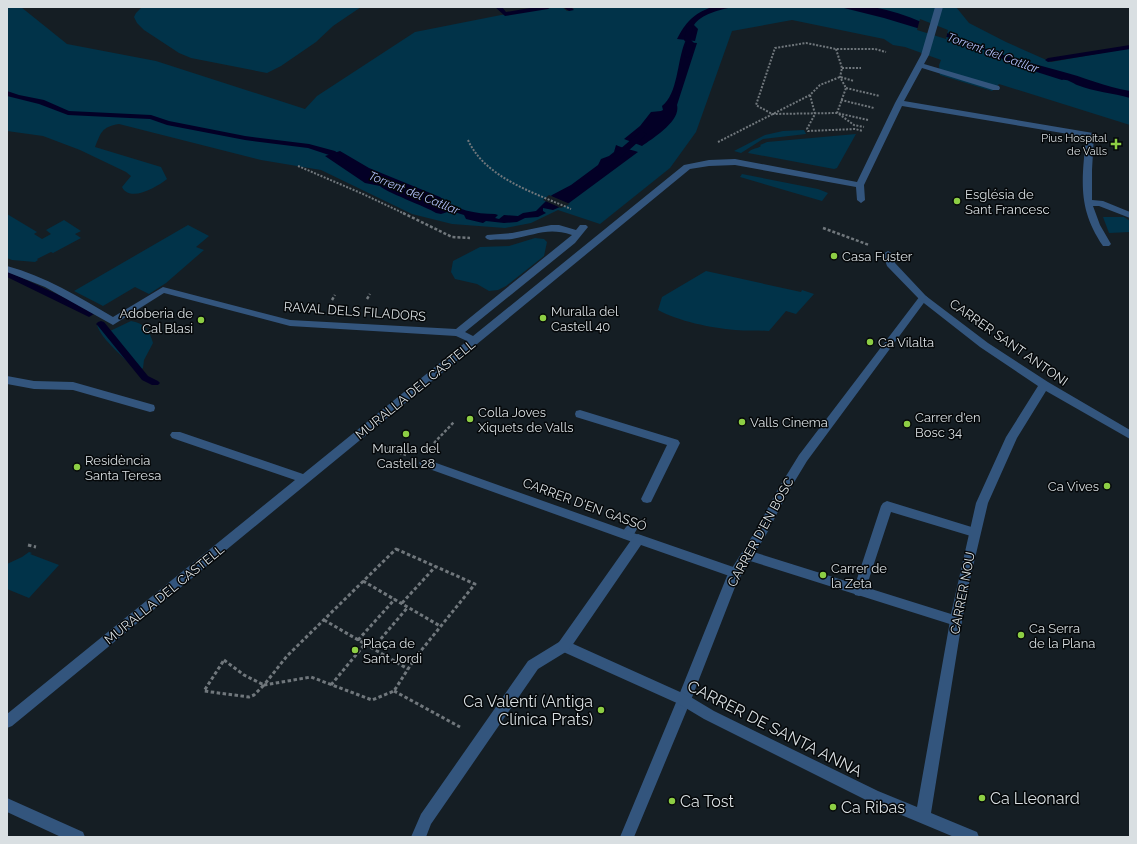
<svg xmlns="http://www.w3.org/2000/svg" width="1137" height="844" font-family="Raleway,sans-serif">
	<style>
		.green { fill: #013349 }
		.water { fill: #030026 }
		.pier { fill: #151e24 }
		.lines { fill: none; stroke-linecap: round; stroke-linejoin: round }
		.stream { fill: #030026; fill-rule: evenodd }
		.path-far2 { stroke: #70777c; stroke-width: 2; stroke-dasharray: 2 1.5; stroke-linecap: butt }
		.path-far1 { stroke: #70777c; stroke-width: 2.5; stroke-dasharray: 3 2; stroke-linecap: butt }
		.path { stroke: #70777c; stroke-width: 3; stroke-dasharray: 3.5 2.5; stroke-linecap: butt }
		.service { fill: #33557d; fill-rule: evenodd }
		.pedestrian { fill: #33557d; fill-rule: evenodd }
		.minor { fill: #33557d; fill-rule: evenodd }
		.poi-dot { fill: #8dce44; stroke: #05080a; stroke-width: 1.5 }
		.labels { text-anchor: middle; stroke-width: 3; stroke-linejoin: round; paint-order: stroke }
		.far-poi-label { font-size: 11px; fill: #d9dfe2; stroke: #05080a; text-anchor: end }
		.far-water-label { font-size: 12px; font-style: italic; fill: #afbef9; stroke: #05080a }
		.poi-label { font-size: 13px; fill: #d9dfe2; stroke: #05080a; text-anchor: start }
		.street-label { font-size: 13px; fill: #d9dfe2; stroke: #05080a }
		.near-poi-label { font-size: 16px; fill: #d9dfe2; stroke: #05080a; text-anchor: start }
		.near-street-label { font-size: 16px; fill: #d9dfe2; stroke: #05080a }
	</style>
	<rect width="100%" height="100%" fill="#151e24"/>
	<path class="green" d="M7 7H21L67 44 156 61 305 109 317 96 415 32 501 15 558 7H562L567 11 577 7H956L969 23 1006 42 1051 62 1130 48V125L999 84 992 91 940 75 939 65 941 60 905 47 893 45 884 39 792 20 732 31 696 132 670 168 600 224 558 210 531 223 505 228 452 224 412 214 321 170 261 160 119 124C101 127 101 133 95 147L161 167 167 179C157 187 130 203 122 187L131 176 126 172 80 150 43 136 7 131Z
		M142 7H361L333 26 316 42 281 66 267 73 191 58 179 53 144 30 137 23 134 17 136 13Z
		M804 130 806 134 763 139 741 153 734 151 765 135 783 131Z
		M856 134 837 168 834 169 748 153C751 148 757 149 761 146L760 145 767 142Z
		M742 174 818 189 828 193 822 201 740 177Z
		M7 214 37 232 34 234 42 239 51 234 46 230 64 220 81 231 75 234 81 238 53 253 51 252 37 259 38 260 35 262 12 260 7 258Z
		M1103 217H1124L1130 221V232L1109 233Z
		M188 225 209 236 196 247 204 250 166 283 149 294 135 287 103 306 74 291Z
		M535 238 544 239 547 242 544 256 506 286 498 290 489 291 477 284 455 279 451 272 453 261 480 247 509 246Z
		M706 271 801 292 802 290 814 294 796 314 786 311 769 331C758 330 746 331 735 330 711 328 678 321 658 310L662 297Z
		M131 321C144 323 150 331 153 343L144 360 143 368 139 371 135 370C125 357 102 341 97 325L99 324 110 331Z
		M29 552 32 553 30 554 59 565 29 598 7 589V564L22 557Z"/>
	<path class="water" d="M712 7H732C720 10 701 14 694 25L698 29 695 41 677 39C686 22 693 14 712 7Z
		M840 7C851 7 863 5 873 7 907 13 939 30 970 43 1000 55 1030 63 1060 71 1084 77 1105 87 1130 91V98C1113 93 1094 92 1077 85 1072 83 1068 79 1062 80L1021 67 1006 61 992 53 960 41 884 18Z
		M685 42 697 43 677 105C681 121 653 138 642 146L624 139 640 126 651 112 661 111 663 110 662 106C678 94 677 61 685 42Z
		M616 145C624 149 630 149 638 152L569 203 553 210 543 208V211L546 213 538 217 525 218 517 222 504 223 486 221 483 223 466 219 464 215 451 211 441 214 436 213C427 207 383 191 380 186L365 183 325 156 340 151 369 168 440 197C455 210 476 214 495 214L498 215 495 218 499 219 504 215 518 216 523 213 536 211 552 195 571 185 598 165 601 159 609 156 614 152Z"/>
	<path class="pier" d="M920 19 948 30 946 39 917 30Z
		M549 195 570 204 561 208 543 200Z"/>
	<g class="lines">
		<path class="stream" d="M495 7H502L506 12 536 7H551L548 9 505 16Z
			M563 7H571L574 10 569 11Z
			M690 25 693 27 690 39 694 43 690 56 687 58 684 56 687 44 684 40 687 27Z
			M1130 45V49L1048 62 1045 60 1048 58Z
			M7 91 19 95 44 100 69 111 151 115 169 121 245 136 309 144 335 151 347 160 346 162H340L329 155 308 148 245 140 167 125 150 119 68 115 39 104 7 96Z
			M640 132H643L647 134 618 160H612V156Z
			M7 271 74 302 94 314 89 317 7 277Z
			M101 321 104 322 148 376 158 381 160 383 158 385H152L142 380 98 326 96 324 98 322Z"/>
		<path class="path-far2" d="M836 49 842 68 840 77 846 88 837 113
			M842 68H861
			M846 88 880 96
			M810 95 815 114 807 129 808 131 855 129 863 131
			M841 100 874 108
			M839 114 854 125 864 127
			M868 120 837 113 772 114 756 105 775 48 806 43 836 49H875L886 52
			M468 140C485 178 535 193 571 209
			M718 142 810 95 820 85 840 77 854 81
			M298 166 363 194 405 214"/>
		<path class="path-far1" d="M403 213 452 237 470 238
			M823 228 869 245
			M367 299 370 294
			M332 300 335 295
			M434 443 454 422
			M380 446 406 455"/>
		<path class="path" d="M28 545 36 547
			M396 549 475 584 415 658 394 691 372 700 311 677 264 685 287 656Z
			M363 581 440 626
			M402 603 436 566
			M324 620 408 669
			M358 640 395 599
			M373 648 408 607
			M224 660 244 675 264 685 254 695 249 697 204 691Z
			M331 685 365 644
			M394 691 460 727"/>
		<path class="service" d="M935 7H943L929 55 924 64 999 86 1000 88 999 90H993L922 68 904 101 1093 133 1094 135 1092 170V200L1103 201 1130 212V218L1099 206H1093L1100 225 1111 244 1109 246H1103C1077 208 1082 180 1086 137L902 106 864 185 865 200 861 203 857 200 856 187 735 165 709 166 690 169 12 726 7 728V714L295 480 172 438 170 435 172 432H180L303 474 467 341 456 336 290 326 164 293 113 325 45 287 7 272V266C45 276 79 297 113 317L163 287 290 320 456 329 572 235C547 227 537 235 512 239 505 240 497 239 490 240L487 239 485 237 487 235 512 233 551 225H559L576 230 580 225H586L588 227 575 243 465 332 473 336 684 165 709 160 735 159 857 182 895 103 921 55Z
			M923 295 926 296 928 298 926 300 807 461 787 494 767 533 737 582 691 700 634 837H620L677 700 727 576 758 527 778 489 799 455 920 296Z
			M7 376 34 381 73 382 154 405 155 408 154 411 150 412 73 390 34 389 7 384Z
			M580 410 678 440 680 443 651 502 647 503 643 502 641 499 667 445 576 417 575 414 576 411Z
			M631 524 635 526 637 529C633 536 631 541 623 538L621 535C624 530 625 526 631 524Z
			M7 798 83 832 85 837H61L7 812Z"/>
		<path class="pedestrian" d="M425 459 642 536 644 539 642 542 638 544 421 466 419 463 421 460Z
			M887 501 978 529 980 532 978 535 974 537 891 512 865 591 863 595 859 596 855 595 853 591 881 506 883 503Z
			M956 616 961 617 962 621 931 813 977 832 979 837H954L868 801 704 719 679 704 559 650 557 646 559 642 564 640 569 642 689 696 714 711 878 791 917 807 950 621 951 617Z"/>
		<path class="minor" d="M888 251 893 254 895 263 926 296 988 343 1048 382 1130 430V439L1046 391 1017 438 988 503 968 588 962 621 961 625 956 626 747 560 743 558 741 555 743 552 747 550 951 614 976 503 1006 437 1038 386 980 347 920 300 887 266 883 254Z
			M638 534 739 569 741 573 739 577 735 578 641 545 569 650 538 669 431 824 426 837H411L421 814 528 661 559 642 634 536Z"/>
	</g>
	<g class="poi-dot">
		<path d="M1114 138h4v4h4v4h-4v4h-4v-4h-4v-4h4z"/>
		<circle cx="957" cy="201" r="4"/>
		<circle cx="834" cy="256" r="4"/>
		<circle cx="543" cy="318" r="4"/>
		<circle cx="201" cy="320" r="4"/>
		<circle cx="870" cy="342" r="4"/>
		<circle cx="470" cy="419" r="4"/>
		<circle cx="742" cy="422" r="4"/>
		<circle cx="907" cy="424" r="4"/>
		<circle cx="406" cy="434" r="4"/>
		<circle cx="77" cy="467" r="4"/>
		<circle cx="1107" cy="486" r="4"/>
		<circle cx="823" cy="575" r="4"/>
		<circle cx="1021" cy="635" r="4"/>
		<circle cx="355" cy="650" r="4"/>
		<circle cx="601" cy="710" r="4"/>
		<circle cx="982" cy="798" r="4"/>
		<circle cx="672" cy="801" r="4"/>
		<circle cx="833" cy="807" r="4"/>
	</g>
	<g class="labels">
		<g class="far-poi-label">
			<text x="1107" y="142">Pius Hospital<tspan x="1107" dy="13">de Valls</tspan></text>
		</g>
		<g class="far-water-label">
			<text transform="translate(993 53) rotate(20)" y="4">Torrent del Catllar</text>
			<text transform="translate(414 193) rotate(22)" y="4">Torrent del Catllar</text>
		</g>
		<g class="poi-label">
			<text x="965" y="199">Església de<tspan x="965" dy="15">Sant Francesc</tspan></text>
			<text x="842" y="261">Casa Fuster</text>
			<text x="551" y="316">Muralla del<tspan x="551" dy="15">Castell 40</tspan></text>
			<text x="193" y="318" text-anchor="end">Adoberia de<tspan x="193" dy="15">Cal Blasi</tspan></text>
			<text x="878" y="347">Ca Vilalta</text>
			<text x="478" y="417">Colla Joves<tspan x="478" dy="15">Xiquets de Valls</tspan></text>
			<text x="915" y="422">Carrer d'en<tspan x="915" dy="15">Bosc 34</tspan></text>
			<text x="750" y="427">Valls Cinema</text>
			<text x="406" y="453" text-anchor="middle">Muralla del<tspan x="406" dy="15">Castell 28</tspan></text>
			<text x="85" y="465">Residència<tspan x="85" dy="15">Santa Teresa</tspan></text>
			<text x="1099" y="491" text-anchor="end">Ca Vives</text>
			<text x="831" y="573">Carrer de<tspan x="831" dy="15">la Zeta</tspan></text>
			<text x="1029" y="633">Ca Serra<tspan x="1029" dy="15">de la Plana</tspan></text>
			<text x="363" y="648">Plaça de<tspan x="363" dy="15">Sant Jordi</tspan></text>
		</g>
		<g class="street-label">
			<text transform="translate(355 311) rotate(4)" y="5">RAVAL DELS FILADORS</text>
			<text transform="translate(1009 342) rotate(35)" y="5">CARRER SANT ANTONI</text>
			<text transform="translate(415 389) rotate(-39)" y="5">MURALLA DEL CASTELL</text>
			<text transform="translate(585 504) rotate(20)" y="5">CARRER D'EN GASSÓ</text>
			<text transform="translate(760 532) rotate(-61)" y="5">CARRER D'EN BOSC</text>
			<text transform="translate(962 593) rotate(-79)" y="5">CARRER NOU</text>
			<text transform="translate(164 594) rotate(-39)" y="5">MURALLA DEL CASTELL</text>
		</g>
		<g class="near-poi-label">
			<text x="593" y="707" text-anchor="end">Ca Valentí (Antiga<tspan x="593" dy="18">Clínica Prats)</tspan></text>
			<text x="990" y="804">Ca Lleonard</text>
			<text x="680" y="807">Ca Tost</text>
			<text x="841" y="813">Ca Ribas</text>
		</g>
		<g class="near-street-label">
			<text transform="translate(775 728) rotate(27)" y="6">CARRER DE SANTA ANNA</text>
		</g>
	</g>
	<rect width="1137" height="844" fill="none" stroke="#d9dfe2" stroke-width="16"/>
</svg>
